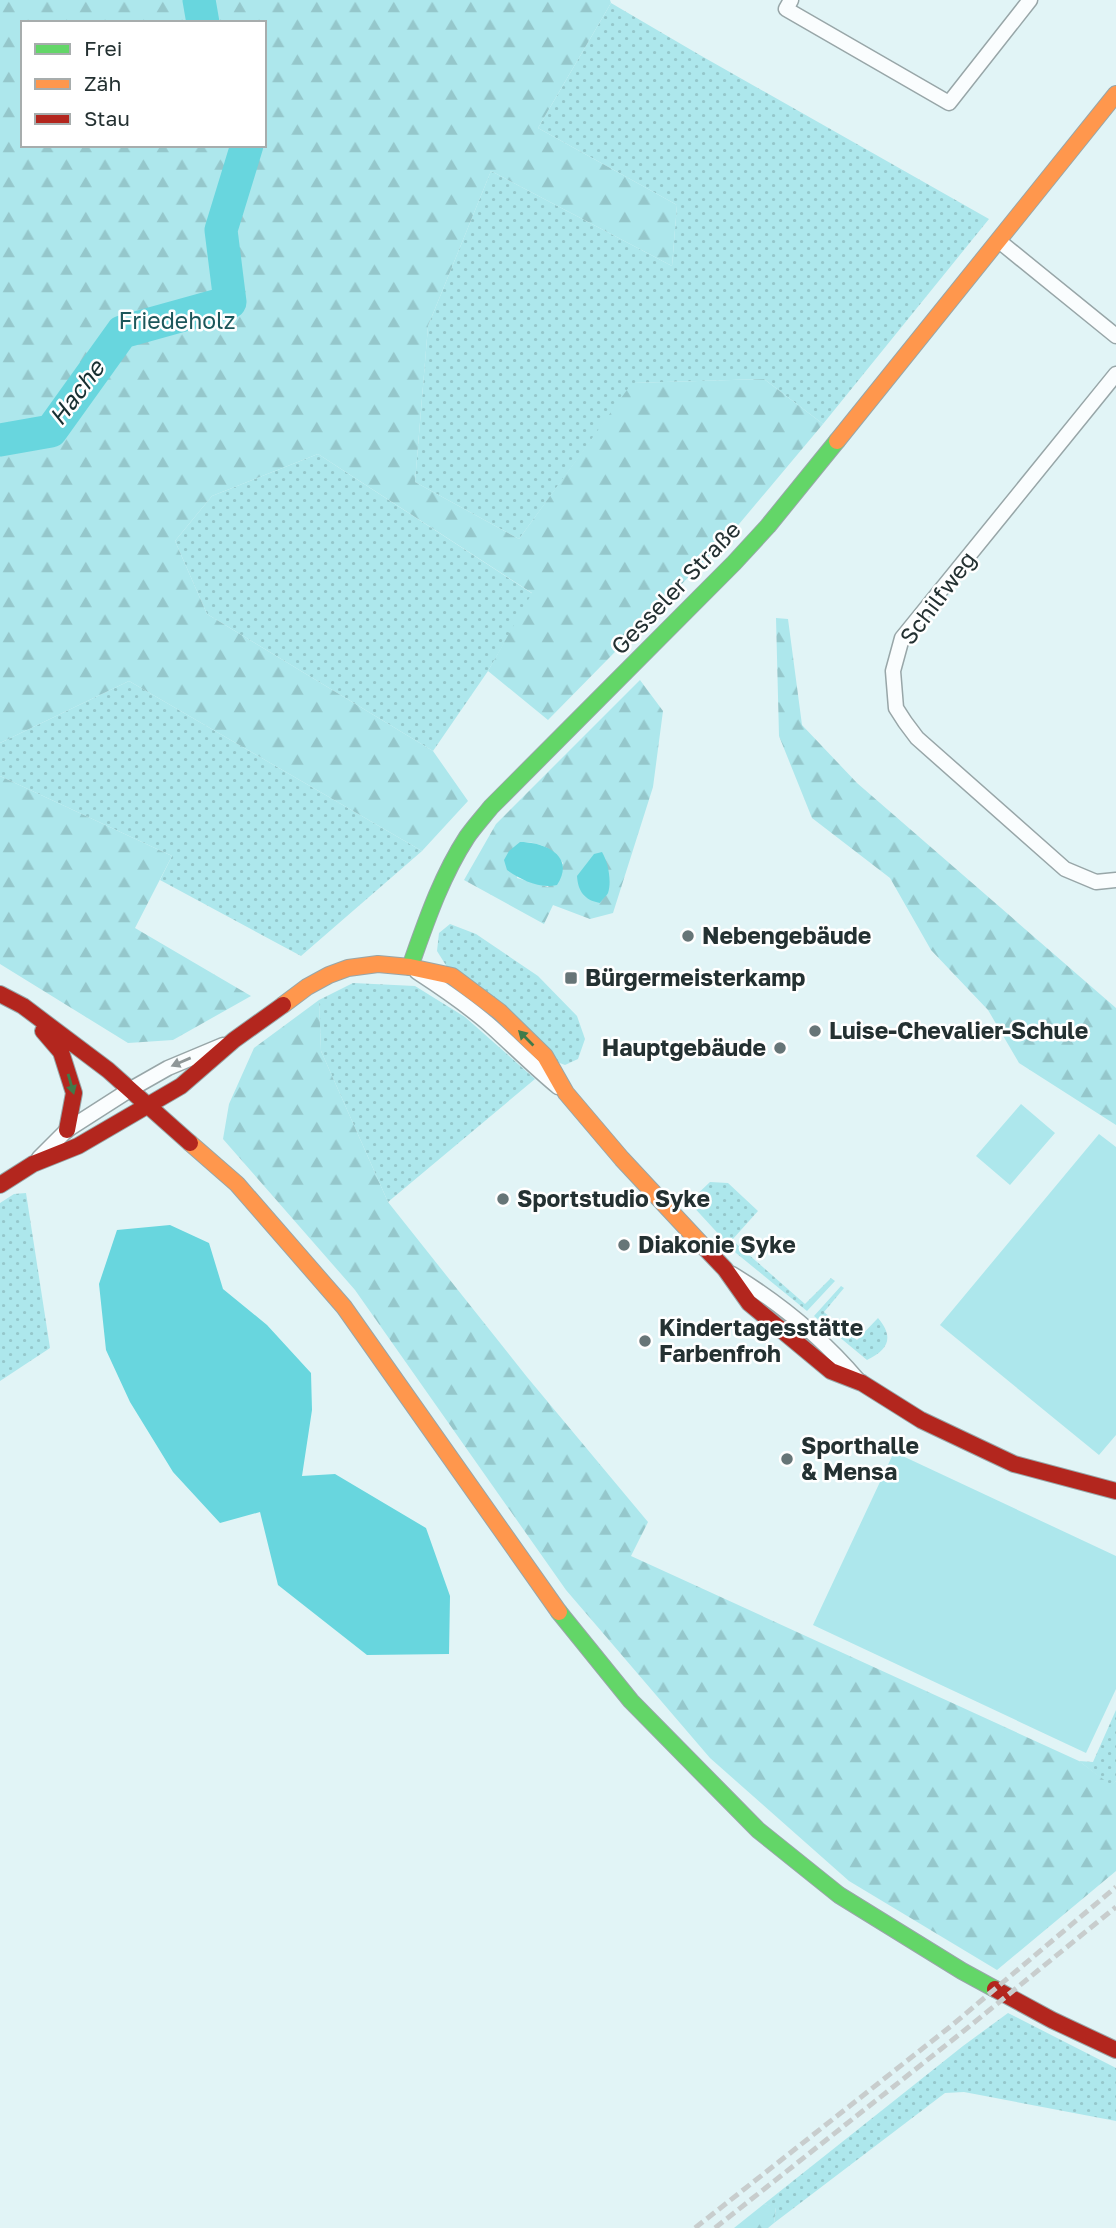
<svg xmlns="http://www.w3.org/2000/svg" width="1116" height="2228" font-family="'Golos Text',sans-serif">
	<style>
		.grass { fill: url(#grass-dots) }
		.forest { fill: url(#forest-firs); fill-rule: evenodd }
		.green { fill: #ade7ec }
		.water { fill: #68d6de }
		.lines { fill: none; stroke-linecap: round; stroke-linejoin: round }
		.river { stroke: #68d6de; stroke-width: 33 }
		.street-casing { stroke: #98a6a8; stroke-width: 17 }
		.fast-casing { stroke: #98a6a8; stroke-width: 18 }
		.slow-casing { stroke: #98a6a8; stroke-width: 18 }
		.jam-casing { stroke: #98a6a8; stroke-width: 18 }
		.street { stroke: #fafdfe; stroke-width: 14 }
		.fast { stroke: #63d668; stroke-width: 16 }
		.slow { stroke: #ff974d; stroke-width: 16 }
		.jam { stroke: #b3261e; stroke-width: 16 }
		.rail { stroke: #c8cdcd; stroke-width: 5; stroke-dasharray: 10 5; stroke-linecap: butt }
		.oneway { fill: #407b4a }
		.oneway2 { fill: #8f9798 }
		.poi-dot { fill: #667577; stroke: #fff; stroke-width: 2.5 }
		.labels { text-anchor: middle; stroke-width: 5; stroke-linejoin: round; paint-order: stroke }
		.park-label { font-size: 23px; fill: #1c575b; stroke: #fff }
		.street-label { font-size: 23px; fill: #243132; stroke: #fff }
		.poi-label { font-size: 23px; font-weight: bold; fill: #243132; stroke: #fff; text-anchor: start }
		.water-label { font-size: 24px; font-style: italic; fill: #183032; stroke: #fff }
	</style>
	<defs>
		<pattern id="grass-dots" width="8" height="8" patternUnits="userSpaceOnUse" patternTransform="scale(1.75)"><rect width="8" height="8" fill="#ade7ec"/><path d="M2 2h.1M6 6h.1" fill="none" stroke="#95c7cb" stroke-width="1.8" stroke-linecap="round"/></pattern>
		<pattern id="forest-firs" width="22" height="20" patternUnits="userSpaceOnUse" patternTransform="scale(1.75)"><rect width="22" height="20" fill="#ade7ec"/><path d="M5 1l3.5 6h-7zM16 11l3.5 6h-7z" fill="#95c7cb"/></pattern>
	</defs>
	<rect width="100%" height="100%" fill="#e1f4f6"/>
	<path class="grass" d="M611 3 698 54 989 219 823 424 764 379 633 383 519 539 415 482 428 326 491 171 672 266 677 205 538 128Z
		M318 454 533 594 488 671 433 751 207 614 175 541 212 496Z
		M129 681 422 851 301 956 160 880 172 856 0 776V743Z
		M450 924 476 934 538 976 577 1016 585 1039 578 1059 565 1065 557 1062 447 967 437 951 439 933Z
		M353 983 415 986 465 1017 535 1079 388 1202 321 1051 319 1000Z
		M710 1182 728 1183 758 1211 732 1240 805 1304 831 1278 835 1281 807 1311 736 1253 689 1202Z
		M26 1193 50 1348 0 1381V1203L14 1194Z
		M841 1286 844 1288 824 1312 857 1340 878 1318C894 1337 889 1349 867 1360L814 1316Z
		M1116 1710V1781L1111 1786 1079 1761 1093 1762Z
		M1008 2013 1116 2068V2121L964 2092 945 2093 774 2223 776 2208 764 2204 963 2046Z"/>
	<path class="forest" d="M0 0H610L611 3 538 128 677 205 672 266 491 171 428 326 415 482 519 539 632 383 764 379 823 424 729 536 548 720 488 671 532 593 318 454 212 496 175 541 207 614 433 751 468 801 422 851 129 681 0 743ZM23 23H264V145H23Z
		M776 618 788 619 802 725 857 783 1116 1008V1125L1019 1063 988 1010 931 950 890 878 812 818 779 736Z
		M640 680 663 711 653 787 613 913 590 919 553 905 544 924 464 880 496 824ZM520 842C539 842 551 847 563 863L548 887 517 878Z
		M0 776 172 856 135 928 251 996 173 1040 128 1043 0 964Z
		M319 1000 321 1051 388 1202 527 1377 648 1522 631 1556 1079 1761 1111 1785 1116 1781V1871L997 1970 849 1881 710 1758 566 1590 355 1290 223 1139 229 1104 254 1048Z
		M764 2204 776 2207 774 2223 768 2228H734Z"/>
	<path class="green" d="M1021 1104 1055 1133 1010 1185 976 1156Z
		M1099 1134 1116 1147V1435L1099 1455 940 1325Z
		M894 1452 1116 1556V1689L1086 1753 813 1625Z"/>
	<path class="water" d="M520 842C545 842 576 856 557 885 540 889 521 880 507 870L504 860 509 851Z
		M602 852C608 862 612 881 608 893 607 895 601 901 600 903 584 900 578 891 577 876L594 854Z
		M170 1225 209 1243 223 1289 267 1325 311 1373 312 1410 302 1476 335 1474 426 1528 450 1596 449 1654 367 1655 278 1585 260 1512 220 1523 173 1472 130 1402 106 1350 99 1284 117 1230Z"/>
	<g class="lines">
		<path class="river" d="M199 0 203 23
			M0 440 51 431 122 332 230 302 221 230 247 145"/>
		<g class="street-casing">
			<path id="street" d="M791 0 786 9 949 103 1030 0
				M999 241 1116 336
				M1116 374 902 638 893 671 896 708 905 722 917 738 1065 869 1096 882 1116 880
				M417 972C443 989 470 1007 493 1028 515 1048 535 1068 558 1087
				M39 1158 67 1130 131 1089 168 1068 223 1045
				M732 1274C778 1302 823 1339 858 1380"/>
		</g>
		<g class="fast-casing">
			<path id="fast" d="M410 967C426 922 441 877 467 837 474 827 483 817 491 807L734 563 768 526 837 441
				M559 1612 631 1701 758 1830 839 1895 962 1971 995 1989"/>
		</g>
		<g class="slow-casing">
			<path id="slow" d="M837 441 1116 94
				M283 1005 307 987 329 975 348 968 378 964 410 967 452 976 500 1012 545 1056 566 1093 622 1159 704 1247
				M190 1143 237 1184 344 1307 559 1612"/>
		</g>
		<g class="jam-casing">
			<path id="jam" d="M0 994 23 1006 108 1070 190 1143
				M43 1031 61 1052 74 1093 67 1130
				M0 1185 33 1164 78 1146 181 1086 234 1040 283 1005
				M704 1247 725 1269 749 1303 831 1371 862 1383 921 1420 1014 1464 1116 1491
				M995 1989 1052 2020 1116 2050"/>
		</g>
		<use href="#street" class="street"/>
		<use href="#fast" class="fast"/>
		<use href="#slow" class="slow"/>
		<use href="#jam" class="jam"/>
		<path class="rail" d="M695 2228 951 2026 1116 1887
			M715 2228 960 2034 1116 1907"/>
	</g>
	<defs><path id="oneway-solid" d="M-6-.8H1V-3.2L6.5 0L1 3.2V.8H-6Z" transform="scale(1.75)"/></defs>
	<g class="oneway">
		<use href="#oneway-solid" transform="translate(526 1038) rotate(-135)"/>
		<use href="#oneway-solid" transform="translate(71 1084) rotate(74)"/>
	</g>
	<use class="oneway2" href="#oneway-solid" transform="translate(181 1062) rotate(157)"/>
	<g class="poi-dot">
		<circle cx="688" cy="936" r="7"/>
		<rect x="564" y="971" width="14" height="14" rx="3.5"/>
		<circle cx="815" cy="1031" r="7"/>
		<circle cx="780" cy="1048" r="7"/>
		<circle cx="503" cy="1199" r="7"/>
		<circle cx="624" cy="1245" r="7"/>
		<circle cx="645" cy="1341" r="7"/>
		<circle cx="787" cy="1459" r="7"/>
	</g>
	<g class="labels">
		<g class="park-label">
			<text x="177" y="329">Friedeholz</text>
		</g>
		<g class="street-label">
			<text transform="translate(676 588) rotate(-46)" y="8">Gesseler Straße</text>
			<text transform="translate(938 598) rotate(-53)" y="8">Schilfweg</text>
		</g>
		<g class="poi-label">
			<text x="702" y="944">Nebengebäude</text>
			<text x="585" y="986">Bürgermeisterkamp</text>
			<text x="829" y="1039">Luise-Chevalier-Schule</text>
			<text x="766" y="1056" text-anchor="end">Hauptgebäude</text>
			<text x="517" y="1207">Sportstudio Syke</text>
			<text x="638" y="1253">Diakonie Syke</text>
			<text x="659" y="1336">Kindertagesstätte<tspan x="659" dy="26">Farbenfroh</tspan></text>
			<text x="801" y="1454">Sporthalle<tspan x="801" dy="26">&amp; Mensa</tspan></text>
		</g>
		<g class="water-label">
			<text transform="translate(77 393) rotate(-53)" y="8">Hache</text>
		</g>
	</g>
	<rect x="21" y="21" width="245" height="126" fill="#ffffff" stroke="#a7adad" stroke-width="2"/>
	<rect x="35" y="44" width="35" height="10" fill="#63d668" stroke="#a7adad" stroke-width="2"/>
	<text x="84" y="56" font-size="21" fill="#243132">Frei</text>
	<rect x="35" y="79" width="35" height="10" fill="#ff974d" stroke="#a7adad" stroke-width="2"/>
	<text x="84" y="91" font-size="21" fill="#243132">Zäh</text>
	<rect x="35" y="114" width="35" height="10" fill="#b3261e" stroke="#a7adad" stroke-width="2"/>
	<text x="84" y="126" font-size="21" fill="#243132">Stau</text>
</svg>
